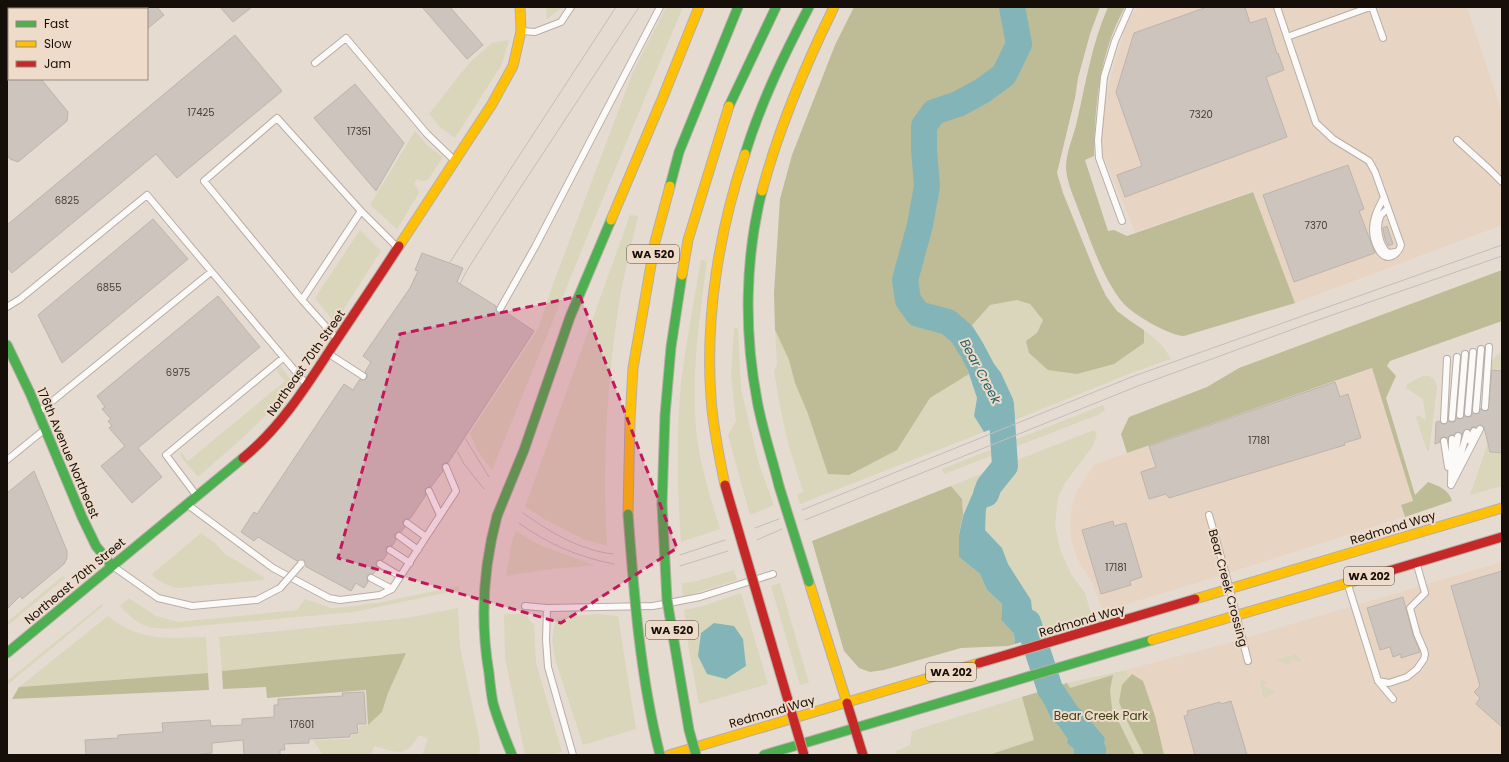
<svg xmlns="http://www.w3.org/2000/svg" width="1509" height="762" font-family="Poppins,sans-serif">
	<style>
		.built { fill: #e7d4c3 }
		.green { fill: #d9d6bc }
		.forest { fill: #bebb97 }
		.water { fill: #83b5b8 }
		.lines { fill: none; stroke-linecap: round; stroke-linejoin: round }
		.river { stroke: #83b5b8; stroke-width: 26 }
		.building { fill: #cdc4bd; stroke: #bcb4ac }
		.lane-casing { stroke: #b6aea7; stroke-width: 8 }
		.fast-casing { stroke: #b6aea7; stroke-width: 11 }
		.slow-casing { stroke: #b6aea7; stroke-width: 11 }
		.jam-casing { stroke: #b6aea7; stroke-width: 11 }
		.lane { stroke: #fbfaf8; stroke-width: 6 }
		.fast { stroke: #4caf50; stroke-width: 9 }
		.slow { stroke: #ffc107; stroke-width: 9 }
		.jam { stroke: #c62828; stroke-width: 9 }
		.tram { stroke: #c1bebc; stroke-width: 1 }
		.lane-bridge-casing { stroke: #b6aea7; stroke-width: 8; stroke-linecap: butt }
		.fast-bridge-casing { stroke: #b9aca3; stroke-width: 11; stroke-linecap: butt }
		.jam-bridge-casing { stroke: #b9aca3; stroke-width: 11; stroke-linecap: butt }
		.lane-bridge { stroke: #fbfaf8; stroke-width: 6 }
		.fast-bridge { stroke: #4caf50; stroke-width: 9 }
		.jam-bridge { stroke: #c62828; stroke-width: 9 }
		.marked { fill: #c2185b; fill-opacity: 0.2; stroke: #c2185b; stroke-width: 3; stroke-dasharray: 8 5; stroke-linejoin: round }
		.labels { text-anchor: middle; stroke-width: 4; stroke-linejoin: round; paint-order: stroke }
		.number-label { font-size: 10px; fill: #463e38 }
		.shield { fill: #eedbc9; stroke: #574c43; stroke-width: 1 }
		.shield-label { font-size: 11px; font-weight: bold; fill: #160f09 }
		.street-label { font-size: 12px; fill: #160f09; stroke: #eedbc9 }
		.park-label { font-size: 12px; fill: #434418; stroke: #eedbc9 }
		.water-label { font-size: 13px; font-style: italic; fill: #226268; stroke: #eedbc9 }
	</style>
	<rect width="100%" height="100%" fill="#e6dbd1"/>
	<path class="built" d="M1138 7H1467L1502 112V225L1295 303 1253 191 1135 232 1099 145 1105 97 1127 21Z
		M1372 369 1413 502 1400 505 1404 517 1196 583 1103 611 1092 583 1077 558 1071 539 1070 520 1072 507 1077 490 1095 464Z
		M1502 562V755H1156L1126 670 1221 645Z"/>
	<path class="green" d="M546 7H562L547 19Z
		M666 7H683L601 203 492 470 477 450 470 433 538 329 552 287 633 72Z
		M509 40 502 64 455 138 440 127 429 114 470 62 492 43Z
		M415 131 428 146 443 157 428 180 421 181 417 179 414 184 417 187 419 193 397 229 370 205Z
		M630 215 638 216C632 243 625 270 620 297 607 379 602 463 607 546L583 539 544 519 525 507Z
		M360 230 381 251 335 323 315 298Z
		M701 260 707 261C700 316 691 372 696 428 699 463 710 496 720 529L681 542C677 489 676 436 681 383 686 342 694 301 701 260Z
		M1017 300 1030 304 1043 320 1037 333 1144 343V330C1156 339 1164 346 1171 359L1134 372 1015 420 1013 399 1001 373 968 330 990 305Z
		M734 328H738L741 389 759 464 774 505 750 515 728 435 736 421 731 375Z
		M775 330 789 360 795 383 808 414 897 450 930 398 969 374 977 398 974 416 984 432 800 504 797 494 803 492 788 443 780 407 774 371 777 364Z
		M1500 353 1502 361V370L1491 369C1491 361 1493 358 1500 353Z
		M281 366 292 382C267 420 232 447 198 477L181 457 180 451 188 461 285 381 276 370Z
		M1423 376H1429L1434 379 1437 387 1429 452 1427 450 1416 418 1418 415 1426 420 1423 399 1406 388 1407 384Z
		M1103 405 1105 410 1100 414 1012 448V441Z
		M1094 430 1097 434 1093 446 1065 483 1058 497 1055 526 1060 549 1071 574 1085 593 1093 620 1035 638 1031 600 1008 564 1002 548 985 530 986 509 1014 461Z
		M1487 443 1490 453 1502 454V486L1470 495 1485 452Z
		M995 448 996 454 944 474 942 469Z
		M991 470 972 495 963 516 962 499 951 486Z
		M516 531 539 545 594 565 542 570 506 576 512 541Z
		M201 533 215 543 225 554 265 578 263 580 178 588C169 586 157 582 152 574Z
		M734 570 737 580 683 597 682 583 697 581Z
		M63 576 65 578 7 626V622Z
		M780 583 809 683 800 685 771 586Z
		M459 586V590L354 612 177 628C147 630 140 627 120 606L129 598 156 616 178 622 297 610 305 599 331 608 345 607 382 602Z
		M741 593 768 684 699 704 689 650 684 610 703 606Z
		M102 604 103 606 7 685V681Z
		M458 608 460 647 479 737 480 748 479 755H422L428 739 419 735C405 759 397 752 374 746L371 755H323L313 740 351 739 352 735 359 734V726L368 725 382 712 388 693 405 654 222 671 219 637 406 618Z
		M504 614H525L534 625 536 663 562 752 551 755H525L505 658Z
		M596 614 618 616 636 729 583 745 555 659 552 640 555 621 565 617Z
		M108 616C140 642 167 638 206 637L208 673 19 687Z
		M1296 654 1302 662 1292 660 1289 665 1276 660Z
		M1126 670 1156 755H897L896 751 910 745 912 731 1067 683Z
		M1260 679 1267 682 1263 686 1275 692 1265 698 1263 697Z"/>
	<path class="forest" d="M854 7H1100L1090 34 1078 78 1075 98 1057 173 1063 193 1097 277 1106 296 1117 311 1129 320 1144 330V343L1114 364 1077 374 1048 370 1029 353 1026 341 1037 333 1043 320 1030 304 1017 300 990 305 968 330 959 344 969 374 930 398 897 450 849 475 828 474 808 414 795 383 789 360 775 330 774 293 780 199 792 155 835 45Z
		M1108 7H1125C1099 54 1095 104 1094 156L1085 160 1108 231 1114 230 1127 236 1253 192 1295 303 1184 336C1170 336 1134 315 1124 304 1104 282 1091 241 1080 214 1075 199 1067 184 1066 168 1066 151 1074 136 1077 121 1086 82 1092 43 1108 7Z
		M1502 270V321L1390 361 1387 366 1396 376 1386 398 1415 495 1428 482C1438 486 1449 489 1452 501L1405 517 1401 505 1413 501 1372 368 1127 453 1121 434 1129 417 1207 387 1239 368Z
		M951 486 962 499 963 514 959 535V557L980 574 987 590 1002 604 1001 620 1014 634 1015 644 1008 646 961 648 884 670 870 672 859 668 844 651 812 541Z
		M406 653 388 693 382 712 368 725 366 690 267 698 266 687 223 689 222 671Z
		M208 673 209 690 12 699 19 687Z
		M1132 674 1143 681 1155 716 1164 755H1144L1127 721 1119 702 1122 685Z
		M1113 675 1110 690 1112 708 1135 755H1103L1105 738 1081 709 1064 701 1053 688 1067 683 1070 688Z
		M1039 692 1051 719 1069 735 1075 749 1074 755H989L1034 740 1022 697Z"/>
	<path class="water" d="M968 330 1001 373 1013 399 1015 420 984 432 974 416 977 398 959 344Z
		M1014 461 986 509 985 530 1002 548 1008 564 1031 600 1035 638 1015 644 1014 634 1001 620 1002 604 987 590 980 574 959 557V535L963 516 972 495 991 470Z
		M714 623 734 626 743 639 746 666 726 679 707 674 698 656 701 633Z
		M1053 687 1064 701 1081 709 1105 738 1103 755H1074V749L1067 743 1069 735 1051 719 1039 692Z"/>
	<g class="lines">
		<path class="river" d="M986 494 989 486 1005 466 1001 405 972 350 962 334 948 322 918 314 908 300 905 280 920 225 927 186 924 150V126L934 112 958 104 982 91 1004 75 1019 44 1012 7
			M1028 622 1050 689 1076 728 1093 750 1090 755"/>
	</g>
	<path class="building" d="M147 7H157L164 15 147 29Z
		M220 7H252L233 22Z
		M422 7H450L483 45 467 59Z
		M1207 7H1245L1250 23 1266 18 1277 54 1278 53 1284 70 1266 77 1287 137 1125 197 1117 175 1142 166 1116 92 1134 33Z
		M235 35 282 91 177 178 156 154 12 273 7 267V225Z
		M7 79H41L68 112 67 121 18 162 10 159 7 155Z
		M355 84 404 143 376 191 314 118Z
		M1348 165 1364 209 1359 211 1375 253 1294 282 1263 195Z
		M153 219 188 259 62 363 38 315Z
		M1387 226 1393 244 1388 246 1385 239 1383 229V228Z
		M422 253 463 268 457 282 496 306V309L497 313H500L504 311 534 331 448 463H445L442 465 443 471 431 487H428L425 489 426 495 410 519H406L403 521V524L405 527 401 532H398L395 534V537L396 540 392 546H390L386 547V550L387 554 383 560H380L376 561V564L378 568 373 574H370L367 576V579L368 582 364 588 356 583 351 591 305 566V563L304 560H300L297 561 258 537 254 541 241 532 254 512 257 514 344 384 353 390 360 379 363 380 367 378V374L365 372 371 362 363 356 410 288 418 271 415 270Z
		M218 296 260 347 138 448 162 477 132 503 101 466 125 446 109 428 112 426 108 421 111 419 102 409 105 407 97 396Z
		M1492 370 1502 371V453L1490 452 1484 427 1480 425 1476 427H1472L1470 430 1466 429 1462 434 1457 432 1454 435H1450L1448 438 1443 437 1440 439V442L1435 444 1436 422 1440 421 1442 424H1446L1448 421 1451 422H1454L1457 418 1460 419 1464 416 1470 417 1473 413 1478 414 1481 408 1484 411 1488 410Z
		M1335 382 1340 397 1348 394 1361 438 1344 443 1345 445 1169 498 1166 494 1149 499 1141 472 1156 467 1149 446Z
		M34 471 67 551V558L64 564 22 599 20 596 7 609V493Z
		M1113 521 1114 526 1126 523 1142 577 1130 581 1131 585 1101 594 1082 530Z
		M1502 571V727L1476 704 1480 698 1474 692 1480 686 1451 586Z
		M1403 597 1413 635 1420 652 1401 658V654L1393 657 1390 647 1380 650 1367 608Z
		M364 692 366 724H357L358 733 350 734V737L309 739V743L284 744 285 750H280V755H244L243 740 212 743V753L201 754V755H86L85 740 118 738V735L163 732 162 723 210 720 211 726 242 725V719L274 717V705H278V699L343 696 342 693Z
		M1231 701 1247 755H1195L1184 716 1188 715 1187 711 1220 702 1221 704Z"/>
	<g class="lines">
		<g class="lane-casing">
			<path id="lane" d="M1277 7 1316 123 1333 139 1369 161 1375 172 1401 245C1400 249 1398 252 1394 255 1380 264 1373 239 1373 229 1373 217 1379 207 1384 197
				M1372 7 1383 38
				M522 31 535 32 561 22 571 7
				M1287 37 1370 7
				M315 63 346 38 427 134 454 160
				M1457 140 1489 169 1502 182
				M1388 208C1386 210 1383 213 1381 215 1375 225 1379 246 1388 253L1396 252
				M1122 221 1099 158 1098 140 1104 77 1115 41 1130 7
				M302 300 361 211
				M7 307 20 299 147 195 307 385
				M500 309 535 247 660 7
				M337 339 302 300 204 181 277 118 361 211 397 247
				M329 354 363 376
				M1485 407 1489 347
				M1476 410 1481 349
				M39 412 211 272
				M1468 413 1473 352
				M1460 415 1465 354
				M1452 418 1457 357
				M1444 420 1447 359
				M1444 441 1448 467
				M1470 441 1474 431
				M7 460 44 430
				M1454 465 1458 436
				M1456 470 1467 433
				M1451 483 1452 439
				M1451 485 1480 429
				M429 491 440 515
				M196 495 166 455 283 358
				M188 505 273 568 329 598 340 600 380 595 392 589 456 491 446 467
				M1209 515 1225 571 1248 661
				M407 523 426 537
				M399 536 418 550
				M390 550 410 563
				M380 564 400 576
				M114 567 158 598 192 606 257 600 280 588
				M371 578 392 589
				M1348 585 1378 681 1393 699
				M525 606 547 608 653 606 700 597 773 574
				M547 608 546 640 548 667 573 755
				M1378 681 1389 683 1407 677 1417 669 1424 659 1425 654 1424 650 1417 634 1410 608 1425 593 1417 565"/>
		</g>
		<g class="fast-casing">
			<path id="fast" d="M729 106 776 7
				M745 154C761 102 784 55 809 7
				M670 186 679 152 738 7
				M762 191C745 258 744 332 757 400 762 429 772 457 779 486
				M7 345 30 393 82 517 96 546 112 566
				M508 489 524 450 570 317 611 220
				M662 504 665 415 671 347 682 275
				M497 516C483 568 480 620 489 673 490 683 491 693 493 703 498 721 505 738 512 755
				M7 653 243 458
				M764 755 1152 640"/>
		</g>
		<g class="slow-casing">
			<path id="slow" d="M762 191C779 127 805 66 834 7
				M611 220 663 97 699 7
				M399 246 492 104 513 66 521 31 520 7
				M682 275 688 240 729 106
				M725 485C719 456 713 428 711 398 705 317 719 231 745 154
				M628 514 630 420 633 368 655 242 670 186
				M809 582 847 703
				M1195 599 1502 508
				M1152 640 1382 573
				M669 755 979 663"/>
		</g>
		<g class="jam-casing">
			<path id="jam" d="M243 458C280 428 306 387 332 347 354 314 377 280 399 246
				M1382 573 1502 537
				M979 663 1195 599
				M847 703 863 755"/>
		</g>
		<use href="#lane" class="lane"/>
		<use href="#fast" class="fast"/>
		<use href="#slow" class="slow"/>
		<use href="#jam" class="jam"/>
		<path class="tram" d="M450 262 616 7
			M460 284 466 272 494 228 639 7
			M465 438 489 477
			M457 451 464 464 484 489
			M802 510 1134 376 1502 245
			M523 513C550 532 579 550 613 554
			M805 520 1138 386 1318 320 1502 256
			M519 523C548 544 578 557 614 564
			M755 528 779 519
			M757 540 782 529
			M680 555 725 540
			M680 566 728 551"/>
		<g class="lane-bridge-casing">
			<path id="lane-bridge" d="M280 588 301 564"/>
		</g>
		<g class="fast-bridge-casing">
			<path id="fast-bridge" d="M779 486 809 582
				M662 504 667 600 689 730 696 755
				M628 514C634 595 640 676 660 755
				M497 516 508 489"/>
		</g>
		<g class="jam-bridge-casing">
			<path id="jam-bridge" d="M725 485 804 755"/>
		</g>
		<use href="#lane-bridge" class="lane-bridge"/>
		<use href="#fast-bridge" class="fast-bridge"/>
		<use href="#jam-bridge" class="jam-bridge"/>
	</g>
	<path class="marked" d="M580 296 677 548 561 623 338 558 400 334Z"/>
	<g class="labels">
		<g class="number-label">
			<text x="201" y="116">17425</text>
			<text x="1201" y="118">7320</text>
			<text x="359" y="135">17351</text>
			<text x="67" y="204">6825</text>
			<text x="1316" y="229">7370</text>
			<text x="109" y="291">6855</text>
			<text x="178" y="376">6975</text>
			<text x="1259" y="444">17181</text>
			<text x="1116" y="571">17181</text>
			<text x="302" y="728">17601</text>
		</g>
		<g class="shield">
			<rect x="627" y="245" width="52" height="18" rx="3"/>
			<rect x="1344" y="567" width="50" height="18" rx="3"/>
			<rect x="646" y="621" width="52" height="18" rx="3"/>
			<rect x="926" y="663" width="50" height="18" rx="3"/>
		</g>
		<g class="shield-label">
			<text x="653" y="258">WA 520</text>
			<text x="1369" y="580">WA 202</text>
			<text x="672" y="634">WA 520</text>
			<text x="951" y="676">WA 202</text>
		</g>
		<g class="street-label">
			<text transform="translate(306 363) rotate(-55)" y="4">Northeast 70th Street</text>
			<text transform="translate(68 453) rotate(67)" y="4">176th Avenue Northeast</text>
			<text transform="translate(1393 528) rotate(-17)" y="4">Redmond Way</text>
			<text transform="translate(75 581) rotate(-40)" y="4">Northeast 70th Street</text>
			<text transform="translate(1228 588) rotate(75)" y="4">Bear Creek Crossing</text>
			<text transform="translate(1082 621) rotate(-16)" y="4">Redmond Way</text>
			<text transform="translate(772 712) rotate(-16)" y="4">Redmond Way</text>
		</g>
		<g class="park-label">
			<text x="1101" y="720">Bear Creek Park</text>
		</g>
		<g class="water-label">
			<text transform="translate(981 371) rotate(62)" y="5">Bear Creek</text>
		</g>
	</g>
	<rect width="1509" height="762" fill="none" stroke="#160f09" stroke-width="16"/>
	<rect x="8" y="8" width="140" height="72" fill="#eedbc9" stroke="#98897c"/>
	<rect x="16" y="21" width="20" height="6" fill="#4caf50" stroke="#98897c"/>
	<text x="44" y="28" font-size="12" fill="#160f09">Fast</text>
	<rect x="16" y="41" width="20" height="6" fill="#ffc107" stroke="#98897c"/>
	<text x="44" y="48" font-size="12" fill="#160f09">Slow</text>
	<rect x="16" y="61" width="20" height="6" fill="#c62828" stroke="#98897c"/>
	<text x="44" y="68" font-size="12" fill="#160f09">Jam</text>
</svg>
